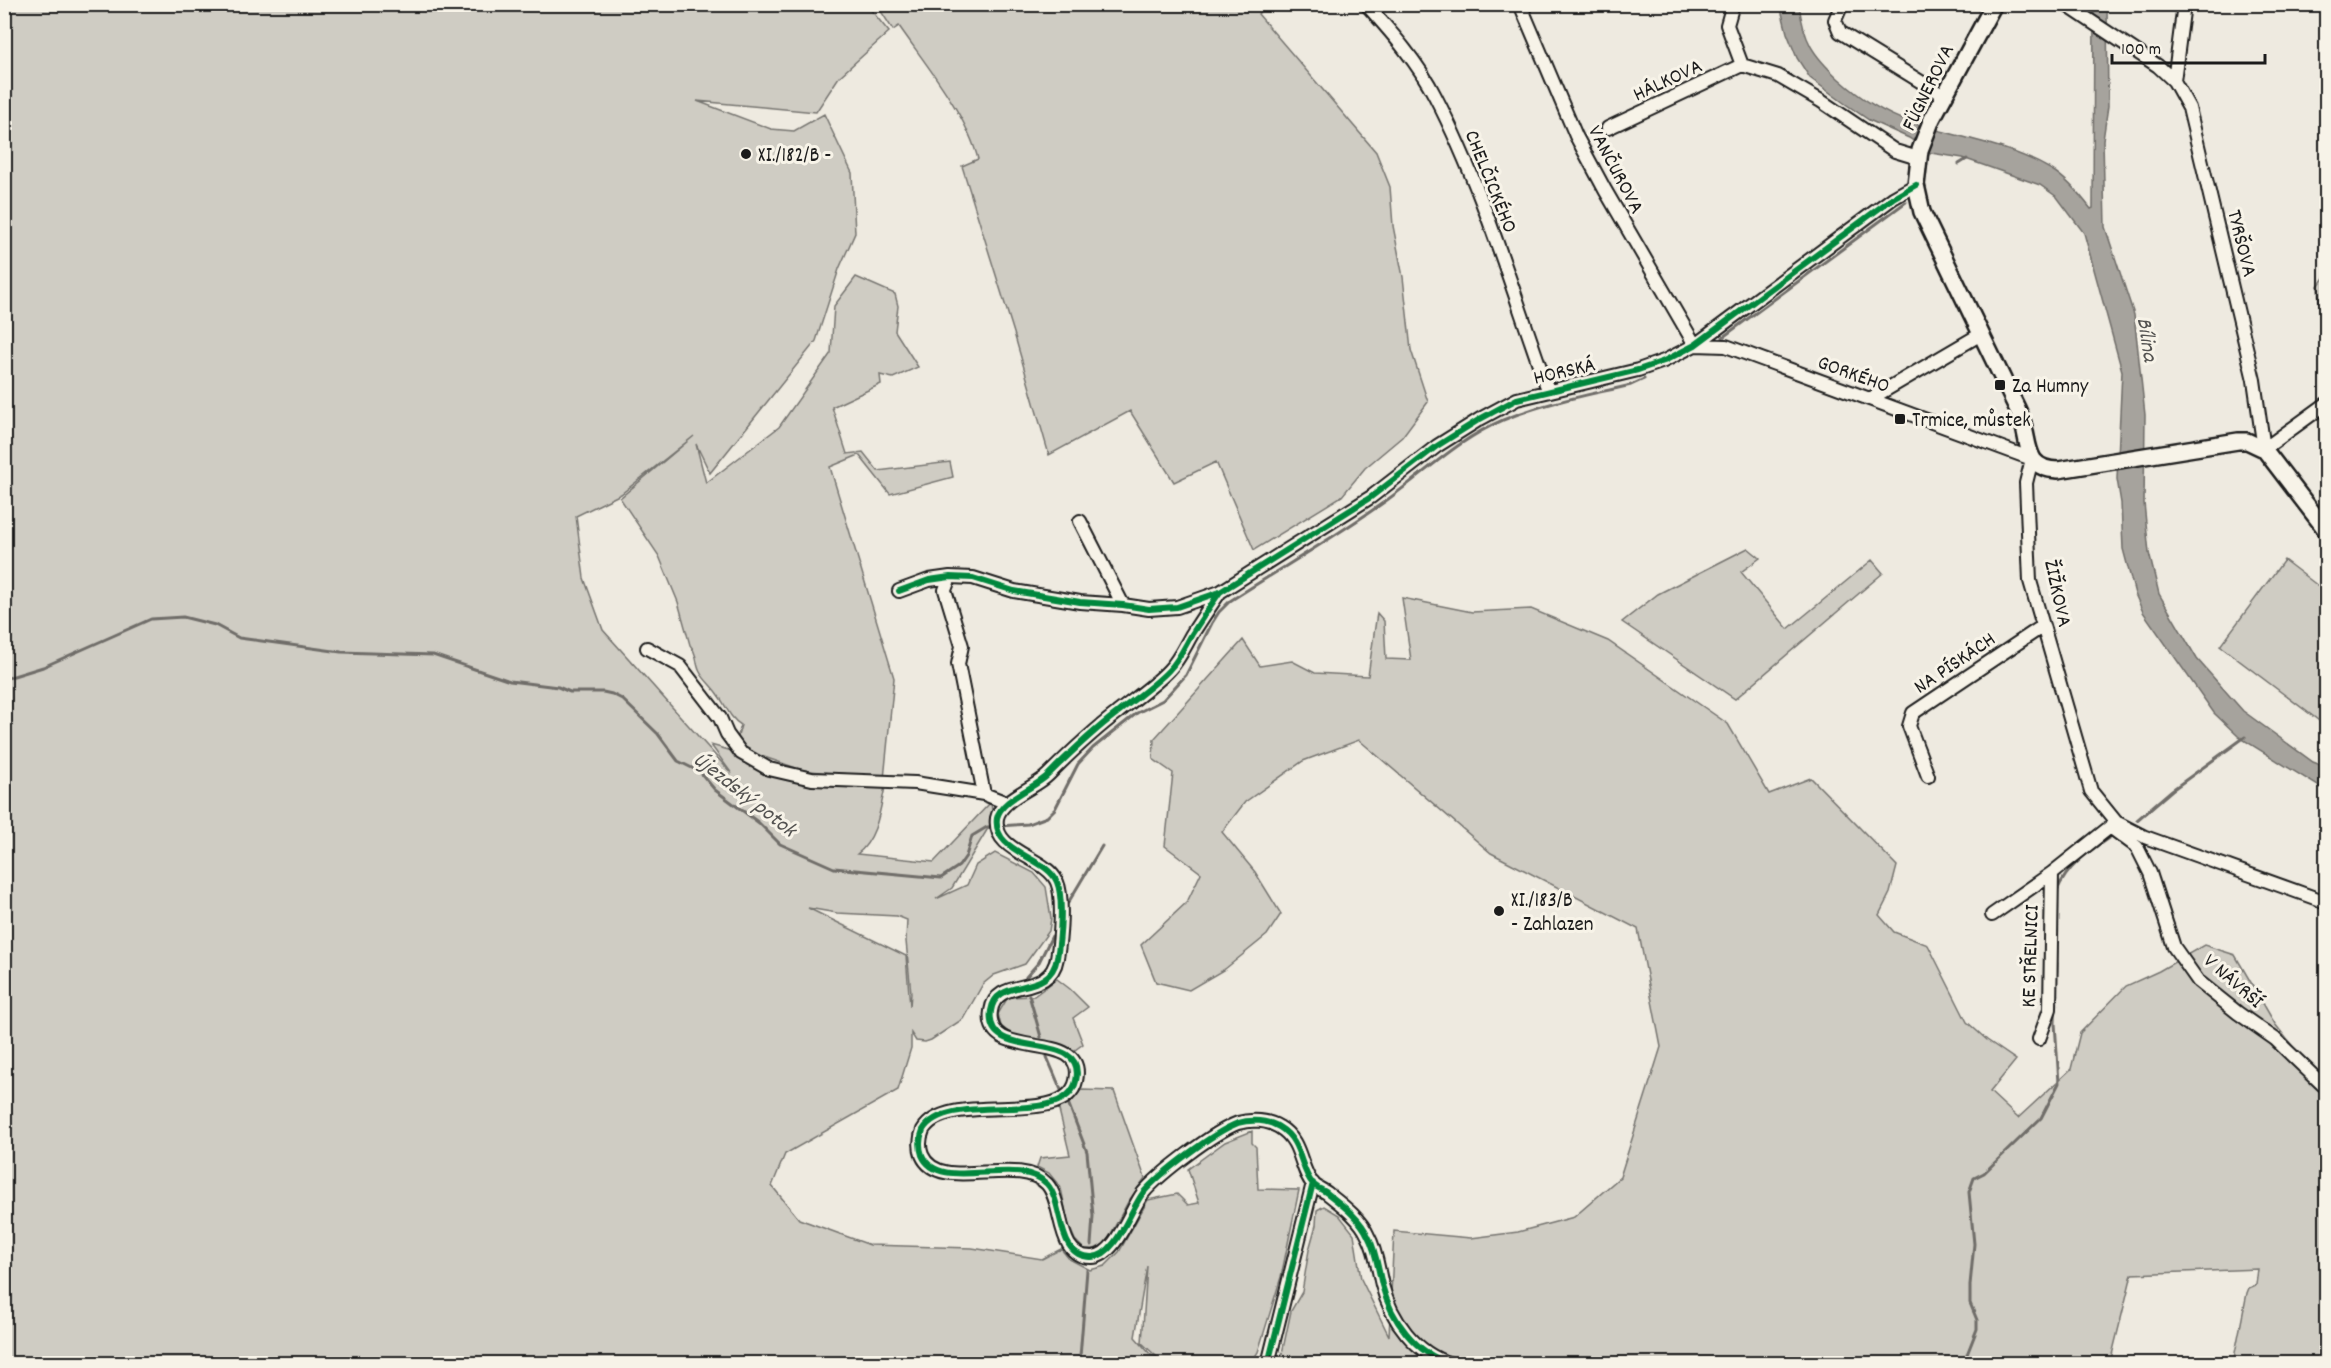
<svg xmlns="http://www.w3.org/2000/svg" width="2331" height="1368" font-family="Dekko,sans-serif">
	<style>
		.green { fill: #cfccc3; stroke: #767470; stroke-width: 1.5; fill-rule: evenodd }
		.water { fill: #a6a39d; stroke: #6f6d69; stroke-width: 1.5 }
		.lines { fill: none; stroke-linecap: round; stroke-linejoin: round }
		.stream { stroke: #6f6d69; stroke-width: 3 }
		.minor-casing { stroke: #1c1c1c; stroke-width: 16 }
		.major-casing { stroke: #1c1c1c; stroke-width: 20 }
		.minor { stroke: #f7f3e8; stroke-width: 12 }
		.major { stroke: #f7f3e8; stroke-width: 15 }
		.cycleway-casing { stroke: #f7f3e8; stroke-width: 10 }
		.cycleway { stroke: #00873e; stroke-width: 6 }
		.poi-dot { fill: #1c1c1c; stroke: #f7f3e8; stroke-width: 2 }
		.labels { text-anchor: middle; stroke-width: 6; stroke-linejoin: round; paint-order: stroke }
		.street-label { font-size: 21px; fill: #1c1c1c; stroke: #f7f3e8 }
		.poi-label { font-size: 21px; fill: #1c1c1c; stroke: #f7f3e8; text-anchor: start }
		.water-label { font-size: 22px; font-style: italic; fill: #535250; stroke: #f7f3e8 }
	</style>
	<rect width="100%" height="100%" fill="#eeeae0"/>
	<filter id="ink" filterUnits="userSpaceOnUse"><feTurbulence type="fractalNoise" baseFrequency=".0167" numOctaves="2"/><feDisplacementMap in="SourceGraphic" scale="12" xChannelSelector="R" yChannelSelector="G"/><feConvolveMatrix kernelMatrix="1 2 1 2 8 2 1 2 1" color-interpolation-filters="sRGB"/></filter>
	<g filter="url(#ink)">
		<path class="green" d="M5 5H867L889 32 839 77 816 112 697 101 771 129 794 131 824 114 852 173 855 233 839 269 816 341 710 473 696 444 706 483 779 427 831 353 834 306 856 277 895 294 898 306 895 331 918 367 893 378 880 375 881 384 832 407 847 454 863 452 878 471 950 462 953 477 890 494 859 455 830 467 894 678 884 779 802 770 735 747 741 725C730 719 726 705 718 695 713 687 704 680 700 672 695 663 698 654 690 645L678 602 659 556 620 498 694 436 621 494 576 516 584 578 603 630 732 774 711 745 739 753 757 764 885 787C880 810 877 839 857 854L934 862 991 802 993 820 952 888 936 899 967 885 976 865 995 853 1034 873 1046 887 1051 918 1049 931 1025 964 994 975 983 984 963 1019 931 1040 925 1042 916 1041 911 1033V1048L898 1090 785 1154 772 1186 799 1219 870 1245 972 1248 1042 1259 1061 1249 1069 1259 1090 1270 1105 1266 1119 1252 1148 1200 1177 1194 1188 1205 1199 1203 1188 1169 1225 1142 1252 1131V1143L1256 1147 1258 1189 1299 1190 1281 1277 1258 1352 1251 1363 5 1364ZM808 908 837 913 897 916 907 920 906 941 911 993 910 1006 906 956ZM1147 1266 1142 1343 1156 1356 1151 1355 1135 1337Z
			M1169 5 1170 7 1172 4 1265 5 1258 14 1376 152 1390 187 1393 226 1403 277 1411 350 1428 402 1402 437 1365 468 1342 496 1254 550 1216 462 1174 482 1130 411 1049 455 1014 333 962 166 978 159C966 113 926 65 899 26L893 30 877 5Z
			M2326 275V323L2319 301 2318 286Z
			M1748 548 1760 558 1741 572 1788 629 1872 560 1883 573 1735 699 1622 622 1658 594Z
			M2284 560 2326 592V726L2220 646Z
			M1402 598 1472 612 1531 609 1608 641 1728 724 1769 794 1811 778 1897 866 1890 893 1879 915 1894 932 1928 945 1967 1022 1987 1040 2016 1060 1990 1092 2018 1118 2071 1069 2080 1033 2126 986 2159 971 2204 945 2235 955 2275 1024 2323 1085 2326 1083V1363H2233L2247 1293 2249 1288 2256 1285 2258 1269 2132 1274 2110 1363H1280L1291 1311 1302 1292 1309 1250 1316 1225 1317 1210 1324 1206 1339 1215 1354 1234 1361 1279 1389 1336 1394 1231 1471 1238 1518 1232 1574 1217 1620 1177 1661 1047 1638 929 1491 853 1359 740 1303 761 1245 802 1222 832 1255 872 1281 914 1267 935 1225 969 1189 990 1156 982 1141 945 1187 902 1201 873 1165 846 1173 773 1153 759 1154 739 1243 640 1260 666 1292 661 1315 673 1368 676 1377 613 1384 621 1386 659 1411 660Z
			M1057 979 1070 989 1088 1007 1073 1018 1083 1044 1075 1050 1011 1034 1001 1026 998 1014 1008 997 1034 996Z
			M1081 1090 1114 1091 1145 1178 1128 1202 1106 1243 1095 1249H1084L1075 1240 1068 1223 1061 1188 1049 1173 1037 1167 1040 1158 1070 1155 1058 1106 1071 1102Z"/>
		<path class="water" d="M1780 5H1799C1804 41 1812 54 1839 79 1859 97 1883 113 1909 122 1957 137 2008 144 2052 170 2067 179 2081 196 2091 209L2093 208 2094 5H2107L2108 106 2103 140 2105 227 2134 315 2145 415 2144 503 2149 553 2159 594 2197 659 2243 711 2313 762 2326 767V791L2239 737 2214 713 2143 612 2135 594 2123 549 2121 503 2117 479 2122 371 2084 233 2057 197 2040 185 1963 158 1931 153 1909 138 1869 120 1844 103 1810 78 1797 58 1787 33Z"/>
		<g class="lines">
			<path class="stream" d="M1959 164 1967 159
				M1723 337 1906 202
				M4 679 43 667 151 619 183 617 215 625 239 638 341 652 433 655 510 681 558 687 570 692H603L612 694 622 699 658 734 678 761 700 772 715 790 759 823 780 844 834 868 941 878 959 866 966 856 972 836 987 827H993
				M2137 820 2172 790 2245 737
				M999 826 1028 824 1047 817 1055 809 1078 764 1093 748 1137 713 1163 700 1186 675 1212 623 1219 612 1230 601C1283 567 1337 536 1387 500 1426 472 1459 439 1503 420 1543 403 1589 395 1631 385L1644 379
				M2057 891C2067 865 2091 850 2113 835
				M1068 903 1102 846
				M1026 977 1039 962 1052 936
				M1029 995 1041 1037
				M1047 1057 1061 1090
				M1069 1105 1087 1152 1093 1216 1091 1245
				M1076 1364 1080 1357 1087 1270
				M1943 1364 1949 1360 1966 1357 1977 1329V1320L1970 1303V1285L1974 1244 1969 1192 1974 1178 1984 1173 2041 1118 2059 1083 2055 1023 2057 963"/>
			<g class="minor-casing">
				<path id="minor" d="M1366 4C1391 32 1418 62 1435 96 1483 188 1513 293 1548 390
					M1520 4 1576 136 1605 190 1695 345
					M1733 4 1727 25 1742 65 1778 76 1821 101 1895 151 1918 158
					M1842 4 1835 20 1840 32 1944 96
					M2065 4 2158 66 2174 81 2189 108 2254 380 2264 449 2326 404
					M2174 81 2184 4
					M1608 128 1742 65
					M1695 345 1726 346 2032 459 2026 483 2030 581 2091 791 2116 822 2145 837 2326 902
					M1870 399 1981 334
					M1080 521 1123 605
					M950 577 945 590 962 646 958 664 984 794
					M899 591 929 580 950 577 973 578 1014 591 1080 602 1123 605 1149 609 1177 607 1220 592 1371 497 1437 446 1480 419 1517 399 1638 370 1664 361 1695 345 1893 198 1916 185
					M1220 592C1210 606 1201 620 1192 634 1185 646 1179 660 1169 670 1154 686 1134 699 1117 713 1092 732 1070 753 1048 775 1035 788 1001 799 997 818 992 853 1046 856 1057 882 1064 898 1060 941 1057 958 1050 999 996 975 991 1011 983 1065 1088 1026 1076 1081 1065 1130 948 1088 923 1130 920 1137 919 1147 922 1155 939 1195 1018 1153 1047 1184 1065 1204 1055 1258 1092 1257 1116 1257 1130 1210 1143 1193 1160 1173 1214 1132 1238 1123 1251 1119 1268 1120 1279 1127 1303 1141 1299 1169 1313 1184 1317 1188 1323 1190 1327 1193 1342 1205 1360 1218 1368 1236 1376 1250 1378 1269 1382 1285 1391 1320 1415 1353 1451 1364
					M647 648 680 666 720 718 727 734 741 753 769 769 812 779 915 783 984 794 1007 803
					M1928 776 1909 726 1913 713 2043 626
					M2110 827 2137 847 2150 873 2174 947 2198 981 2238 1013 2275 1039 2323 1085
					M1992 915 2052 873 2115 823
					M2039 1039 2050 1009 2052 873
					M1268 1364 1313 1183"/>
			</g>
			<g class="major-casing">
				<path id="major" d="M1994 4 1932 119 1920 150 1916 185 1922 212 2014 402C2017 408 2020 414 2022 420 2030 444 2024 469 2058 470L2238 441H2247L2264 449 2326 530"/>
			</g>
			<use href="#minor" class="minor"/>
			<use href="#major" class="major"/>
			<g class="cycleway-casing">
				<path id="cycleway" d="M899 591 929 580 950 577 973 578 1014 591 1080 602 1123 605 1149 609 1177 607 1220 592 1371 497 1437 446 1480 419 1517 399 1638 370 1664 361 1695 345 1893 198 1916 185
					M1220 592C1210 606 1201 620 1192 634 1185 646 1179 660 1169 670 1154 686 1134 699 1117 713 1092 732 1070 753 1048 775 1035 788 1001 799 997 818 992 853 1046 856 1057 882 1064 898 1060 941 1057 958 1050 999 996 975 991 1011 983 1065 1088 1026 1076 1081 1065 1130 948 1088 923 1130 920 1137 919 1147 922 1155 939 1195 1018 1153 1047 1184 1065 1204 1055 1258 1092 1257 1116 1257 1130 1210 1143 1193 1160 1173 1214 1132 1238 1123 1251 1119 1268 1120 1279 1127 1303 1141 1299 1169 1313 1184 1317 1188 1323 1190 1327 1193 1342 1205 1360 1218 1368 1236 1376 1250 1378 1269 1382 1285 1391 1320 1415 1353 1451 1364
					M1268 1364 1313 1183"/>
			</g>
			<use href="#cycleway" class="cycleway"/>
		</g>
	</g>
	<g class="poi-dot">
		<circle cx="746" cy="154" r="6"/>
		<rect x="1994" y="379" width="12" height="12" rx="3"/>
		<rect x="1894" y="413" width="12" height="12" rx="3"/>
		<circle cx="1499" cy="911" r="6"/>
	</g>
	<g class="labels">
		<g class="street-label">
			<text transform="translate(1667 79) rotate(-25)" y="7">HÁLKOVA</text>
			<text transform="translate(1927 87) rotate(-64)" y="7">FÜGNEROVA</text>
			<text transform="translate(1617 169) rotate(62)" y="7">VANČUROVA</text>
			<text transform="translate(1492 181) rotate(68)" y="7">CHELČICKÉHO</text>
			<text transform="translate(2243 243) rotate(76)" y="7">TYRŠOVA</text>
			<text transform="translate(1564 370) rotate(-13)" y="7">HORSKÁ</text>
			<text transform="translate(1854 373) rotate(20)" y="7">GORKÉHO</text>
			<text transform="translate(2059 593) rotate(78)" y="7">ŽIŽKOVA</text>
			<text transform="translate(1954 662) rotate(-34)" y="7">NA PÍSKÁCH</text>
			<text transform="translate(2029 956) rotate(-88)" y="7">KE STŘELNICI</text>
			<text transform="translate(2234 980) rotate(41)" y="7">V NÁVRŠÍ</text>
		</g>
		<g class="poi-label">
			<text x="758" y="161">XI./182/B -</text>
			<text x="2012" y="392">Za Humny</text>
			<text x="1912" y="426">Trmice, můstek</text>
			<text x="1511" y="906">XI./183/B<tspan x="1511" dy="24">- Zahlazen</tspan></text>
		</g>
		<g class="water-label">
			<text transform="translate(2149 339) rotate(81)" y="8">Bílina</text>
			<text transform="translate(746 793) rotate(38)" y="8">Újezdský potok</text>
		</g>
	</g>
	<rect width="2331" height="1368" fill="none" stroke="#f7f3e8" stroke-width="24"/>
	<rect x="12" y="12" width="2307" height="1344" fill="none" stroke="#1c1c1c" stroke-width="2" filter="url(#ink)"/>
	<path d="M2112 54v9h153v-9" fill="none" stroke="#1c1c1c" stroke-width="3"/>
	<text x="2121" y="54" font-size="18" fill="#1c1c1c" stroke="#f7f3e8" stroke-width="4.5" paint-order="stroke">100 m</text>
</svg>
